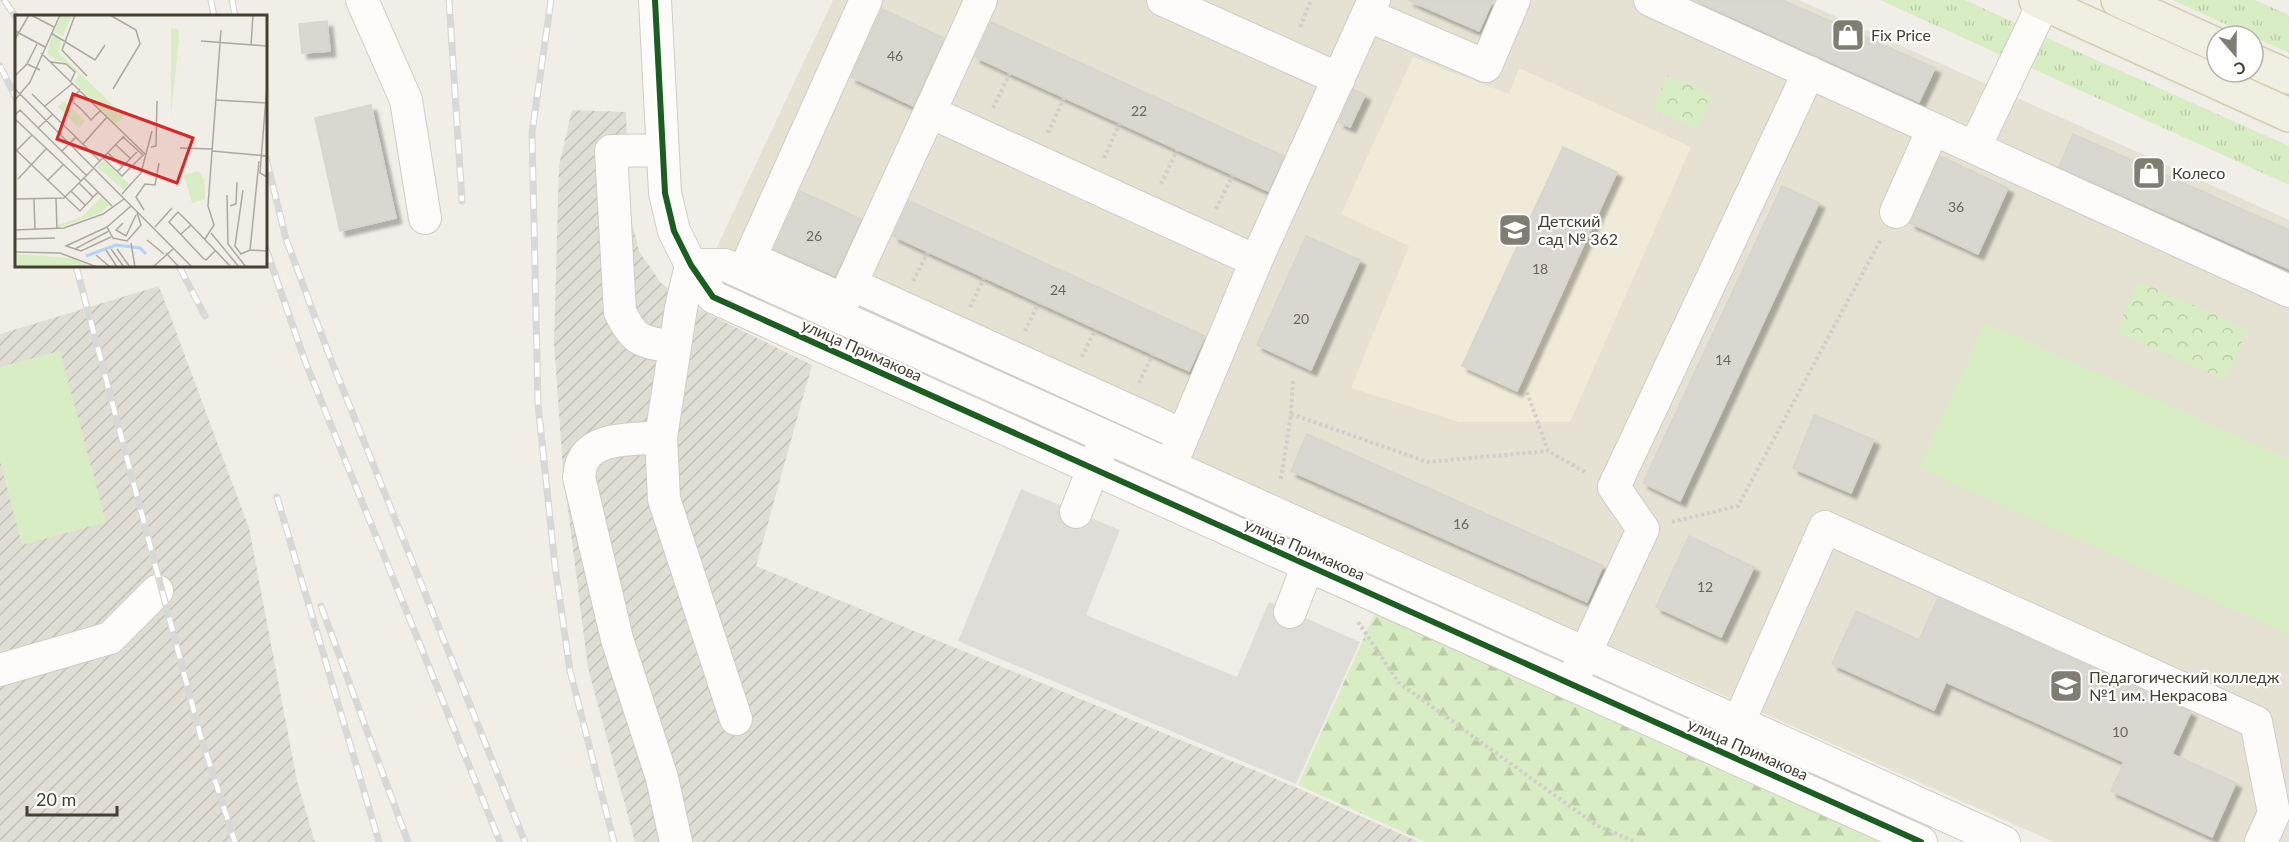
<svg xmlns="http://www.w3.org/2000/svg" width="2289" height="842" font-family="Lato,sans-serif">
	<style>
		.residential { fill: #e5e1d3 }
		.industrial { fill: url(#industrial-furrows) }
		.education { fill: #efebd8 }
		.grass { fill: url(#grass-tufts) }
		.forest { fill: url(#forest-firs) }
		.park { fill: url(#park-crowns) }
		.garden { fill: #d9edc4 }
		.parking { fill: #dfddd7 }
		.building { fill: #d9d7cf; stroke: #d8d5cd; stroke-width: 1.5; filter: url(#shadow) }
		.lines { fill: none; stroke-linecap: round; stroke-linejoin: round }
		.minor-casing { stroke: #ceccc5; stroke-width: 34 }
		.major-casing { stroke: #d4cdb2; stroke-width: 36 }
		.path { stroke: #d1cec8; stroke-width: 4; stroke-dasharray: 3 3; stroke-linecap: butt }
		.minor { stroke: #fdfcfb; stroke-width: 32 }
		.major { stroke: #f1eee2; stroke-width: 33 }
		.rail-casing { stroke: #d8d8d7; stroke-width: 7 }
		.rail { stroke: #fff; stroke-width: 4.5; stroke-dasharray: 14; stroke-linecap: butt }
		.cycleway-casing { stroke: #fff; stroke-width: 10 }
		.cycleway { stroke: #1b5e20; stroke-width: 6 }
		.labels { text-anchor: middle; stroke-width: 4.5; stroke-linejoin: round; paint-order: stroke }
		.number-label { font-size: 14px; fill: #6c665b }
		.poi-label { font-size: 16px; fill: #464033; stroke: #fff; text-anchor: start }
		.street-label { font-size: 16px; fill: #464033; stroke: #fff }
		.inset-river { fill: none; stroke: #b2d3f3; stroke-width: 3 }
		.inset-road { fill: none; stroke: #aca89f; stroke-width: 1.5 }
		.view { fill: #d62828; fill-opacity: 0.15; stroke: #d62828; stroke-width: 3 }
		.inset-edge { fill: none; stroke: #464033; stroke-width: 3 }
	</style>
	<defs>
		<pattern id="industrial-furrows" width="10" height="10" patternUnits="userSpaceOnUse" patternTransform="scale(1.5)"><rect width="10" height="10" fill="#e0ddd5"/><path d="M-1 1l2-2M0 10L10 0M9 11l2-2" fill="none" stroke="#c2bfb7"/></pattern>
		<pattern id="grass-tufts" width="24" height="20" patternUnits="userSpaceOnUse" patternTransform="scale(1.5)"><rect width="24" height="20" fill="#d9edc4"/><path d="M3 7l-1-3M5 7V3M7 7l1-3M15 17l-1-3M17 17v-4M19 17l1-3" fill="none" stroke="#bccca9"/></pattern>
		<pattern id="forest-firs" width="22" height="20" patternUnits="userSpaceOnUse" patternTransform="scale(1.5)"><rect width="22" height="20" fill="#d9edc4"/><path d="M5 1l3.5 6h-7zM16 11l3.5 6h-7z" fill="#bccca9"/></pattern>
		<pattern id="park-crowns" width="20" height="18" patternUnits="userSpaceOnUse" patternTransform="scale(1.5)"><rect width="20" height="18" fill="#d9edc4"/><path d="M2 6a3 3 0 1 1 6 0M12 15a3 3 0 1 1 6 0" fill="none" stroke="#bccca9"/></pattern>
		<filter id="shadow"><feDropShadow dx="5.5" dy="5.5" stdDeviation="1.5" flood-color="#0004"/></filter>
	</defs>
	<rect width="100%" height="100%" fill="#f0eee7"/>
	<path class="residential" d="M833 0H1799L2289 220V842H2054L716 249Z"/>
	<path class="industrial" d="M572 110 626 112 629 211 639 251 661 283 688 304 812 365 756 566 1295 787 1419 842H635L588 668 563 470 554 343 559 165Z
		M159 286 249 528 297 781 315 842H0V334Z"/>
	<path class="education" d="M1413 57 1509 94 1519 68 1691 147 1570 422H1459L1351 388 1409 246 1341 214Z"/>
	<path class="grass" d="M1880 0H1965L2020 25 2005 57Z
		M2172 0H2255L2289 15V53Z
		M2045 37 2289 146V185L2031 68Z"/>
	<path class="forest" d="M1375 613 1880 842H1425L1298 785Z"/>
	<path class="park" d="M1668 75 1713 95 1697 129 1652 109Z
		M2138 281 2248 329 2225 380 2116 332Z"/>
	<path class="garden" d="M1985 322 2289 459V635L1919 468Z
		M60 351 106 522 22 545 0 461V367Z"/>
	<path class="parking" d="M1021 489 1120 530 1086 615 1237 677 1269 602 1360 642 1296 784 958 641Z"/>
	<path class="building" d="M1408 0H1493L1479 31Z
		M1694 0H1783L1935 68 1919 102Z
		M882 9 944 38 913 106 851 77Z
		M327 21 330 51 302 53 299 24Z
		M991 22 1284 156 1268 191 975 57Z
		M1353 89 1365 95 1350 127 1339 122Z
		M371 105 396 218 340 231 315 118Z
		M2073 134 2289 230V269L2059 167Z
		M1563 147 1617 172 1517 391 1462 366Z
		M1940 156 2008 188 1978 254 1910 223Z
		M1782 186 1819 203 1680 501 1643 483Z
		M800 191 861 219 835 276 774 249Z
		M909 201 1205 336 1189 371 893 236Z
		M1306 236 1360 260 1311 370 1257 345Z
		M1814 415 1874 440 1851 493 1793 468Z
		M1307 434 1603 566 1587 602 1291 471Z
		M1689 536 1754 567 1721 637 1656 607Z
		M1938 598 2191 712 2172 754 2236 783 2212 837 2111 791 2124 762 1946 682 1934 710 1832 664 1856 611 1919 640Z"/>
	<g class="lines">
		<g class="minor-casing">
			<path id="minor" d="M362 0 406 100 425 218
				M655 0 665 193 674 231 691 265 713 297 1921 842
				M866 0 750 258 844 300 851 284 1183 435
				M1163 0 1339 79
				M1650 0 2289 291
				M1367 15 1486 66 1514 0
				M930 112 1256 261
				M1975 147 2045 0
				M661 150 611 151 620 312C635 343 643 342 675 347
				M1896 212 1933 129
				M691 265H725L2004 842
				M691 265 681 308 661 437 664 499 736 719
				M851 284 981 0
				M661 437C637 440 593 435 582 463 580 467 580 472 579 477L617 639 662 778 676 842
				M1175 455 1256 261 1374 0
				M1076 512 1101 449
				M1290 612 1308 565
				M0 670 110 638 157 591
				M1576 673 1643 529 1614 487 1809 72
				M1730 742 1825 527 2256 722 2274 813 2261 842"/>
		</g>
		<g class="major-casing">
			<path id="major" d="M2036 0 2289 115
				M2118 0 2217 45
				M2253 61 2289 77"/>
		</g>
		<path class="path" d="M1300 27 1311 0
			M993 108 1010 73
			M1048 133 1064 98
			M1104 158 1120 123
			M1161 184 1177 150
			M1216 209 1233 175
			M913 281 928 252
			M970 307 984 278
			M1025 331 1039 302
			M1082 357 1096 328
			M1139 383 1153 354
			M1527 392 1548 451 1587 473
			M1291 414 1427 462 1548 451
			M1281 479 1291 414 1293 380
			M1672 522 1738 506 1881 239
			M1358 622 1399 683 1596 825 1636 842"/>
		<use href="#minor" class="minor"/>
		<use href="#major" class="major"/>
		<g class="rail-casing">
			<path id="rail" d="M4 0 16 17
				M211 0 214 16
				M232 0 235 16
				M449 0 462 201
				M551 0 532 133 538 404 555 566 570 671 614 842
				M0 66 16 98
				M266 158 286 239 328 352 525 842
				M266 249 305 361 500 842
				M76 266 200 734 235 842
				M179 266 205 316
				M277 497 379 842
				M321 606 408 842"/>
		</g>
		<use href="#rail" class="rail"/>
		<g class="cycleway-casing">
			<path id="cycleway" d="M655 0 665 193 674 231 691 265 713 297 1921 842"/>
		</g>
		<use href="#cycleway" class="cycleway"/>
	</g>
	<defs>
		<g id="shop-square" transform="scale(1.725)"><rect x="-9" y="-9" width="18" height="18" rx="4" fill="#827d72" stroke="#fff"/><path d="M-5-2.5h2.3a2.7 3.5 0 0 1 5.4 0H5L5.5 6h-11ZM-1.5-2.5h3a1.5 2.3 0 0 0-3 0Z" fill="#fff"/></g>
		<g id="school-square" transform="scale(1.725)"><rect x="-9" y="-9" width="18" height="18" rx="4" fill="#827d72" stroke="#fff"/><path d="M0-5L7-2L0 1L-7-2ZM-4 1L0 2.5L4 1V4Q0 6-4 4Z" fill="#fff"/></g>
		<g id="university-square" transform="scale(1.725)"><rect x="-9" y="-9" width="18" height="18" rx="4" fill="#827d72" stroke="#fff"/><path d="M0-5L7-2L0 1L-7-2ZM-4 1L0 2.5L4 1V4Q0 6-4 4Z" fill="#fff"/></g>
	</defs>
	<g fill-rule="evenodd">
		<use href="#shop-square" x="1848" y="35"/>
		<use href="#shop-square" x="2149" y="173"/>
		<use href="#school-square" x="1515" y="230"/>
		<use href="#university-square" x="2066" y="686"/>
	</g>
	<g class="labels">
		<g class="number-label">
			<text x="895" y="61">46</text>
			<text x="1139" y="116">22</text>
			<text x="1956" y="212">36</text>
			<text x="814" y="241">26</text>
			<text x="1540" y="274">18</text>
			<text x="1058" y="295">24</text>
			<text x="1301" y="324">20</text>
			<text x="1723" y="365">14</text>
			<text x="1461" y="529">16</text>
			<text x="1705" y="592">12</text>
			<text x="2120" y="737">10</text>
		</g>
		<g class="poi-label">
			<text x="1871" y="41">Fix Price</text>
			<text x="2172" y="179">Колесо</text>
			<text x="1538" y="227">Детский<tspan x="1538" dy="18">сад № 362</tspan></text>
			<text x="2089" y="683">Педагогический колледж<tspan x="2089" dy="18">№1 им. Некрасова</tspan></text>
		</g>
		<g class="street-label">
			<text transform="translate(862 350) rotate(24)" y="6">улица Примакова</text>
			<text transform="translate(1305 549) rotate(24)" y="6">улица Примакова</text>
			<text transform="translate(1748 749) rotate(24)" y="6">улица Примакова</text>
		</g>
	</g>
	<g transform="translate(15 15)">
		<rect width="252" height="252" fill="#f0eee7"/>
		<path d="M46 0H57L48 21 39 17ZM88 145 114 169 109 175 82 152ZM86 182 94 190 85 198 43 213V210L66 202Z" fill="#d9edc4"/>
		<path d="M156 13 163 14 164 25 156 100ZM42 36 109 101 101 109 59 67 64 60 51 48 41 45Z" fill="#d9edc4"/>
		<path d="M183 156 189 164 190 184 177 188 169 160ZM0 239 58 243 74 252H0Z" fill="#d9edc4"/>
		<path d="M37 20 47 24 41 45 32 39Z" fill="#d9edc4"/>
		<path d="M49 86 70 106 64 113 43 92Z" fill="#d9edc4"/>
		<path class="inset-river" d="M71 241 101 230 125 233 131 239"/>
		<path class="inset-road" d="M16 0 39 12M60 0 47 35 72 61M95 0 121 15 125 29 98 74M0 16 30 32M36 18 80 45 90 30M0 24 14 0M186 26 252 31M236 30 238 0M26 38 131 140M36 47 51 49 60 57 56 66M12 49 22 29M0 61 12 49 25 55M252 70 245 158 252 162M0 74 177 252M65 74 57 86 67 95 76 105 86 95M17 79 85 146M0 85 15 67 45 0M200 85 252 88M30 91 58 68M0 100 5 95 72 161M0 104 66 166M23 113 38 99M68 129 92 102M101 130 115 143M136 132 141 131 142 86M165 133 197 134M0 134 65 196 83 177M1 136 17 120M47 136 61 122M197 136 252 141M93 138 107 151M88 143 107 161 128 140 108 122M244 146 235 235 252 236M79 152 109 121M102 157 122 137M69 163 97 191M3 164 31 134M32 166 48 150M64 168 78 182M228 175 220 231 226 239 235 235M56 176 70 190M107 179 126 158 137 116M212 180 213 229 231 252M41 183 42 214M0 184 49 183 78 154M19 184 20 215M215 191 221 189 222 167M129 195 121 182 130 169 140 170 144 148M108 208 101 215 111 221 121 200M176 210 216 252M92 212 116 191M140 212 157 193M0 215 49 213 88 199 109 184M94 216 60 234 51 231 92 212 98 223 112 226 126 210 122 198M196 218 224 252M166 219 176 210 163 197 154 207 188 243 191 245 200 236M0 224 40 223M190 224 199 210 193 191 206 15M132 225 149 239M116 228 120 252M60 234 66 236 96 222M96 234 109 252M102 234 115 252M91 235 102 252M0 237 45 238 82 252M151 238 164 252M81 240 95 252M138 252 158 234"/>
		<path class="view" d="M58 79 178 123 162 168 42 124Z"/>
		<rect width="252" height="252" class="inset-edge"/>
	</g>
	<g transform="translate(2235 54) rotate(160)"><circle r="28" fill="#ffffff" stroke="#b5b3ad" stroke-width="1.5"/>
	<path d="M0-4.5L10 22L0 15L-10 22Z" fill="#827d72"/>
	<text y="-9" font-size="16" font-weight="bold" text-anchor="middle" fill="#464033">С</text>
	</g>
	<path d="M27 806v9h90v-9" fill="none" stroke="#464033" stroke-width="3"/>
	<text x="36" y="806" font-size="18" fill="#464033" stroke="#ffffff" stroke-width="4.5" paint-order="stroke">20 m</text>
</svg>
